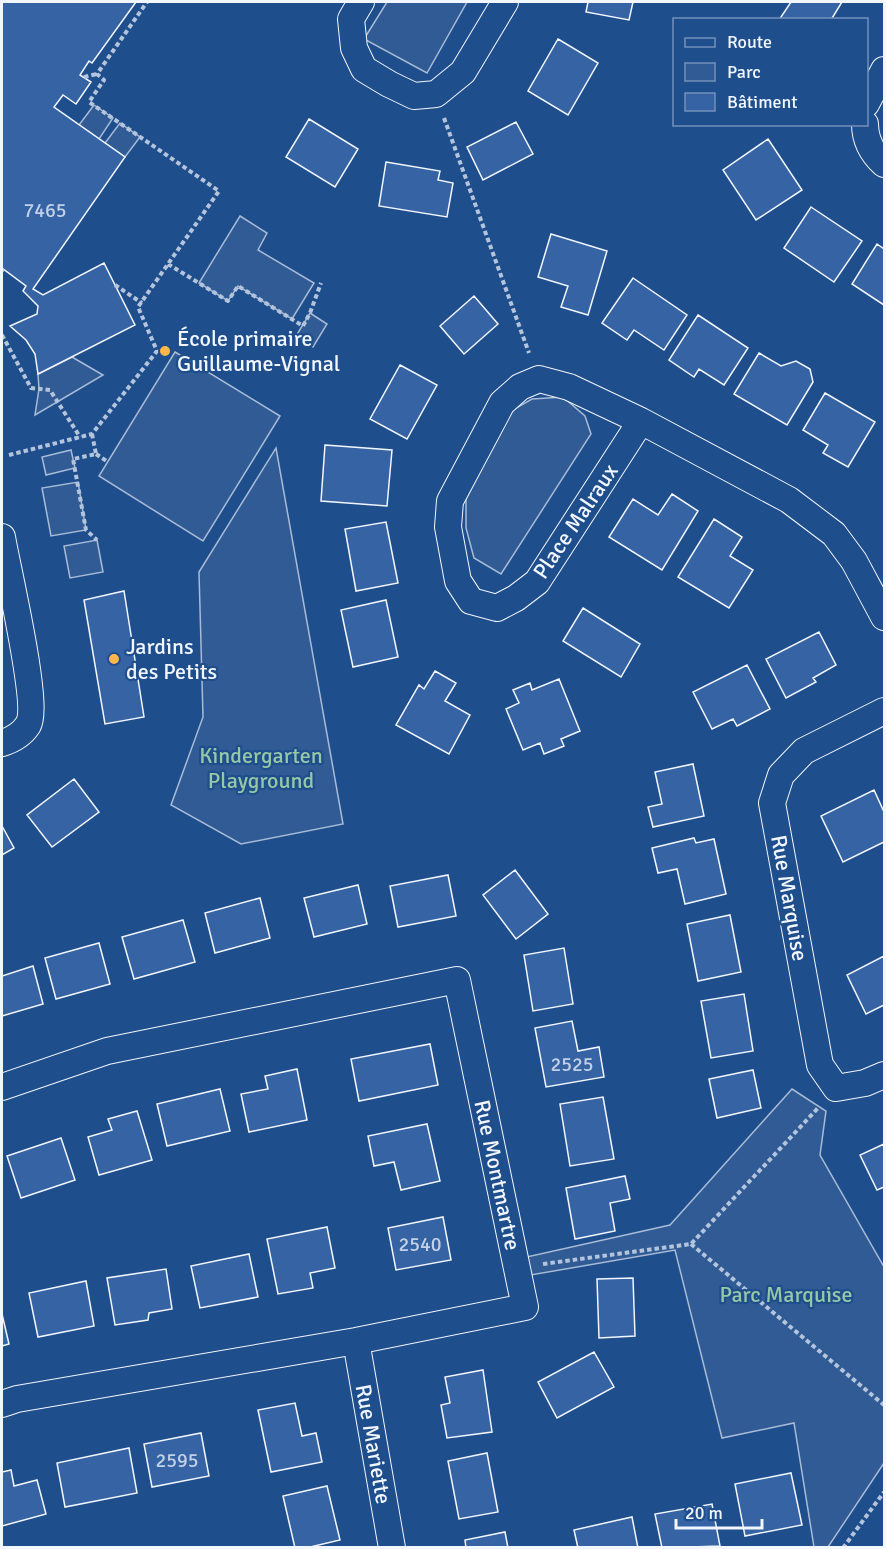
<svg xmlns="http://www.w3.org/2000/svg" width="886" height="1549" font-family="Signika,sans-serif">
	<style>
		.green { fill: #305b95; stroke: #a8bbd7; stroke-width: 1.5 }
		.building { fill: #3563a3; stroke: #f2f6ff; stroke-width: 1.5 }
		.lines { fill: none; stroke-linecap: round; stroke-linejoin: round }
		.minor-casing { stroke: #f2f6ff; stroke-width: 28 }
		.path { stroke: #b3c4dc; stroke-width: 4; stroke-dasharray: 4.5 3; stroke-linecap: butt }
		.minor { stroke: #1f4e8c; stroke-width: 26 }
		.poi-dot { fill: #ffb74d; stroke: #1f4e8c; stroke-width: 2 }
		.labels { text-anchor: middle; stroke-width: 4.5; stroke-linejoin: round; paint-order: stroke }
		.number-label { font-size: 20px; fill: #c3d1e8 }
		.poi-label { font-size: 22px; fill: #f2f6ff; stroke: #1f4e8c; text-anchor: start }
		.street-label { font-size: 22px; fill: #f2f6ff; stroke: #1f4e8c }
		.park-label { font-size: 22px; fill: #97c8a6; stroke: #1f4e8c }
	</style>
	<rect width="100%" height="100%" fill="#1f4e8c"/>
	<path class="green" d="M387 2H467L427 73 364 39Z
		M94 105 113 118 99 139 79 125Z
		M120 123 140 137 125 157 105 143Z
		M240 216 267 233 258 250 314 283 292 319 238 286 228 301 199 283Z
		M310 313 327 324 313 347 296 336Z
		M175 352 280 416 203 541 99 476Z
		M72 357 103 375 35 415 39 389 38 374Z
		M563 397 585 416 591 434 501 574 474 558 466 528V499L509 412 532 399Z
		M276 448 343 824 241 844 171 805 203 717 199 572Z
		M71 450 75 468 46 475 42 457Z
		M78 482 86 530 51 536 42 488Z
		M97 540 103 572 70 578 64 546Z
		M792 1089 826 1111 820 1155 884 1267V1463L828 1547H814L794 1423 722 1438 675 1250 525 1276 522 1258 670 1225Z"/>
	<path class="building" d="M2 2H136L92 63 89 61 80 75 91 82 76 104 63 95 54 107 125 157 33 289 43 295 104 263 135 325 38 374 35 354 26 340 10 326 37 314 38 306 23 291 26 286 2 268Z
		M588 2H633L629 20 586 12Z
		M791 2H842L831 20H779Z
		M558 39 598 63 568 115 528 91Z
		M309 119 358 149 335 187 286 157Z
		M516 122 533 154 483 180 467 147Z
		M768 139 802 190 756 220 723 170Z
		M386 162 440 171 438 180 453 183 447 217 379 206Z
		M811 207 862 241 834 282 784 248Z
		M551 234 607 251 588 315 561 307 568 286 538 277Z
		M877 244 884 249V305L852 284Z
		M633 278 687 315 664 350 634 330 627 340 602 323Z
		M474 296 498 324 464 354 440 326Z
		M698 315 748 348 724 385 699 369 694 377 669 360Z
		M759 353 781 366 796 361 810 369 813 382 787 425 734 394Z
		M400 365 437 385 407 439 370 419Z
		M825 393 875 422 848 467 823 453 828 445 803 430Z
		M325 445 392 450 387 506 321 501Z
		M672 494 698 511 662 570 609 537 633 499 658 515Z
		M714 519 742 537 730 556 753 570 729 608 678 577Z
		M386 522 398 583 356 591 345 529Z
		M124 591 144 717 105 724 84 600Z
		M386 600 398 657 353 667 341 610Z
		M583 608 640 644 621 677 563 641Z
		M819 632 836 665 813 678 816 682 786 698 766 659Z
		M747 665 770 709 737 726 733 719 712 729 693 692Z
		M435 671 456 683 445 701 470 715 449 754 396 725 419 685 424 689Z
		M559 679 580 731 561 739 564 746 544 754 540 743 523 750 506 709 519 703 513 690 530 683 532 690Z
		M693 764 704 816 653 827 648 807 662 804 655 772Z
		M74 779 99 812 52 847 27 815Z
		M874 790 884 812V842L843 862 821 816Z
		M2 826 14 848 2 855Z
		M694 838 696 843 714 839 726 894 685 904 677 869 658 873 652 848Z
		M515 870 548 914 516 939 483 895Z
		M448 875 456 916 398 927 390 886Z
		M358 885 367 924 314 937 304 898Z
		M260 898 270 938 215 953 205 913Z
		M730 915 741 972 698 981 687 924Z
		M183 920 195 962 134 979 122 937Z
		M99 943 110 984 56 999 45 958Z
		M564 948 573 1004 533 1011 524 955Z
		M884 956V1005L866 1014 847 975Z
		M33 966 43 1004 2 1016V976Z
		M744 994 753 1051 711 1058 701 1001Z
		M572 1021 578 1051 599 1047 604 1077 546 1087 535 1028Z
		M430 1044 438 1085 359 1101 351 1059Z
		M297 1069 307 1120 249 1132 241 1094 268 1089 265 1076Z
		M753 1070 761 1108 717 1118 709 1079Z
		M220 1089 230 1131 167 1146 157 1104Z
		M603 1097 614 1159 570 1166 560 1104Z
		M137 1111 152 1160 99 1175 88 1137 112 1130 108 1119Z
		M427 1124 440 1181 401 1190 394 1162 374 1166 368 1136Z
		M61 1138 75 1180 21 1198 7 1156Z
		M884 1144V1187L877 1190 860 1155Z
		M625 1176 630 1199 610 1203 615 1231 575 1239 566 1188Z
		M443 1217 451 1260 396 1270 388 1228Z
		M327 1227 335 1268 310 1273 313 1288 278 1294 267 1239Z
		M249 1254 258 1297 200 1308 191 1266Z
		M166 1269 172 1309 149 1313 148 1320 115 1325 107 1278Z
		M633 1278 635 1336 599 1338 597 1279Z
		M86 1281 94 1326 38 1337 29 1293Z
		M2 1314 9 1344 2 1346Z
		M594 1352 614 1387 557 1418 538 1382Z
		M483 1370 492 1432 447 1438 441 1405 450 1403 445 1377Z
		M295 1403 302 1436 316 1433 322 1462 271 1472 258 1410Z
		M201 1433 209 1476 152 1487 144 1444Z
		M129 1448 137 1493 65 1507 57 1463Z
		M487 1453 498 1512 459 1519 448 1461Z
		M11 1470 14 1486 37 1480 46 1514 2 1526V1472Z
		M791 1473 802 1525 745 1536 735 1484Z
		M327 1486 340 1540 306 1548H295L283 1496Z
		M712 1504 720 1546 662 1548 655 1514Z
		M632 1517 638 1548H578L574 1530Z
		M505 1532 508 1548H466L465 1540Z"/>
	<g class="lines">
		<g class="minor-casing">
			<path id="minor" d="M361 2 351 19 354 48 364 69 389 84 414 96 436 94 463 72 505 2
				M866 104 884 70
				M865 124C865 140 873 154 884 164
				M641 421 537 582 516 598 497 608 471 601 458 581 448 527 450 501 502 403 520 387 539 379 569 387 641 421 789 500 834 534 854 561 884 617
				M2 537C7 567 40 705 28 725 22 734 12 740 2 743
				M884 711 804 751 781 775 772 803 820 1065 836 1088 865 1083 884 1075
				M2 1087 107 1051 457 980 525 1307 356 1341 17 1399 2 1404
				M356 1341 392 1548"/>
		</g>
		<path class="path" d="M84 77 97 74
			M444 118 529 353
			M168 264 228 301 238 286 303 326 310 313 321 283
			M2 271 3 269
			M115 285 142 303
			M2 335 31 388 50 390 80 437
			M92 434 96 454 73 459 86 530 97 540
			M96 454 108 462
			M9 455 92 434 157 351 138 307 219 191 89 102 104 80 97 74 147 2
			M691 1244 884 1405
			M543 1264 691 1244 819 1107
			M843 1548 884 1492"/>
		<use href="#minor" class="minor"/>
	</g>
	<g class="poi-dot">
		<circle cx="165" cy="351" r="6"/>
		<circle cx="114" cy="659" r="6"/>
	</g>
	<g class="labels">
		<g class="number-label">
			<text x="45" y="217">7465</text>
			<text x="572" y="1071">2525</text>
			<text x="420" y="1251">2540</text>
			<text x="177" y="1467">2595</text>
		</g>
		<g class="poi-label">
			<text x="177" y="346">École primaire<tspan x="177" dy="25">Guillaume-Vignal</tspan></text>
			<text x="126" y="654">Jardins<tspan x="126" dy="25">des Petits</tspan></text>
		</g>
		<g class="street-label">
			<text transform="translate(575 521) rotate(-56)" y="8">Place Malraux</text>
			<text transform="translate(790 898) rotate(80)" y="8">Rue Marquise</text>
			<text transform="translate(498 1175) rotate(78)" y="8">Rue Montmartre</text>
			<text transform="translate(374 1444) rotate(80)" y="8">Rue Mariette</text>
		</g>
		<g class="park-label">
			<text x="261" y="763">Kindergarten<tspan x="261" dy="25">Playground</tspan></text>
			<text x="786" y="1302">Parc Marquise</text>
		</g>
	</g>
	<rect width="886" height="1549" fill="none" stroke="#f2f6ff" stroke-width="6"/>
	<rect x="673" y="18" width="195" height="108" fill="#1f4e8c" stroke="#7391ba" stroke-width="1.5"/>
	<rect x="685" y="38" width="30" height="9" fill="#1f4e8c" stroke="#7391ba" stroke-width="1.5"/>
	<text x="727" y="48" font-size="18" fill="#f2f6ff">Route</text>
	<rect x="685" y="63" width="30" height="18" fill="#305b95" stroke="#7391ba" stroke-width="1.5"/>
	<text x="727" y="78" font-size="18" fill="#f2f6ff">Parc</text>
	<rect x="685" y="93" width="30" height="18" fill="#3563a3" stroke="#7391ba" stroke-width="1.5"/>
	<text x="727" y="108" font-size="18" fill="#f2f6ff">Bâtiment</text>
	<path d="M676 1519v9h86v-9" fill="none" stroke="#f2f6ff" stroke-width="3"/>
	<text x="685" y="1519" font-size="18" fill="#f2f6ff" stroke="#1f4e8c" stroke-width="4.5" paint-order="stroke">20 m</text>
</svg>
